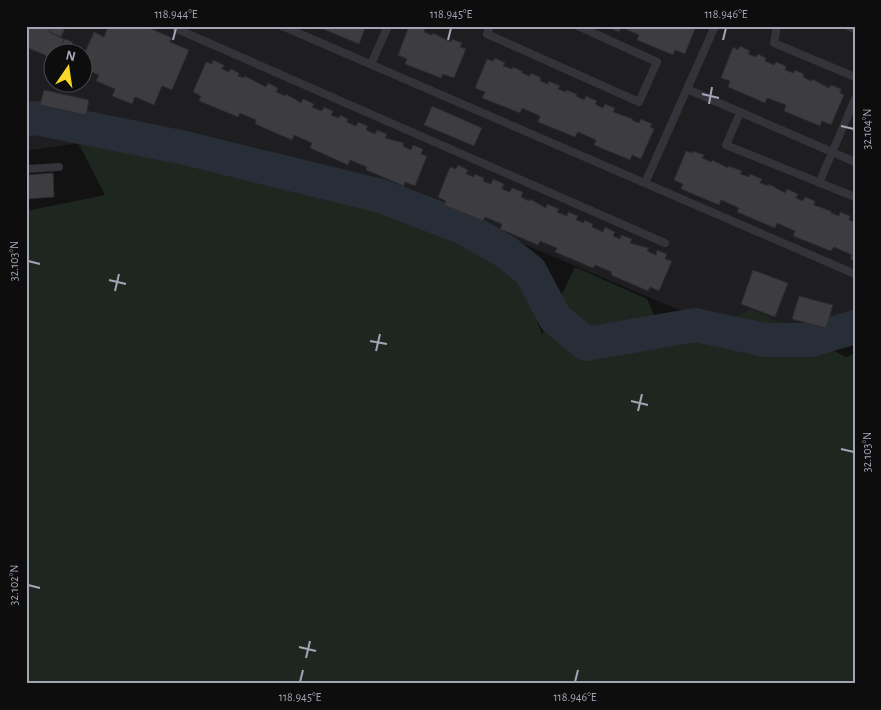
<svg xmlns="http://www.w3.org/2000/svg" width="881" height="710" font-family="'Alegreya Sans',sans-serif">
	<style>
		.built { fill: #1e1e20; fill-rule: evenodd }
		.green { fill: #1e2620 }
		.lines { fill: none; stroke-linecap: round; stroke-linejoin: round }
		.river { stroke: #282e37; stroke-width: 34 }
		.building { fill: #3c3c41; stroke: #2c2c30 }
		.lane { stroke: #333339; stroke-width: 8 }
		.ticks { fill: none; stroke: #a3a5b5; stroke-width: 2 }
		.neatline { fill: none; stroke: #a3a5b5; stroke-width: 2 }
		.ticks-label { font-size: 12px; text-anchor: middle; fill: #a3a5b5 }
	</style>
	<rect width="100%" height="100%" fill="#121213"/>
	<path class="built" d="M26 26H855V330L851 331 706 320 693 316 418 199 113 138 26 151ZM52 52H82V82H52Z"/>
	<path class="green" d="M74 135 165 155 397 214 494 254 523 281 542 335 575 267 647 299 658 325 729 320 752 309 846 357 855 353V684H26V211L105 195Z"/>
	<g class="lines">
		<path class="river" d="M26 119 36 118 185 148 381 196 464 228 506 252 530 271 555 318 586 344 695 325 765 340H811L855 327"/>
	</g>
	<path class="building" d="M26 26H52L49 32 64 39 59 52H52V58L26 47Z
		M52 26H66L61 37 49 32Z
		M108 26H131L136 28 137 26H145L172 38 170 42 189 50 172 90 162 86 154 105 135 97 132 104 112 96 115 89 96 81 99 75 82 68V59L94 32 104 37Z
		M316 26H366L359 44Z
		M409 26H425L424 32 432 35 433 33 451 42 452 39 462 43 460 47 466 49 454 78 443 74 441 78 405 64 407 59 398 55Z
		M605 26H696L685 54 675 50 673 55 637 40 639 35 621 27 619 32Z
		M64 39 73 42 68 52H59Z
		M740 46 750 51 748 54 756 57 758 54 766 58 765 61 774 65 776 62 786 66 785 70 794 73 795 70 804 74 803 77 811 81 812 79 829 88 831 85 841 89 840 93 844 95 831 125 822 121 820 126 784 111 786 105 767 98 765 103 728 87 730 81 721 78 733 47 738 50Z
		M495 58 505 63 503 66 512 69 513 67 522 71V73L530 76 531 73 541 78 540 81 548 84 549 81 560 86 558 89 566 92V90L577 94 576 96 584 100 586 96 597 101 595 104 603 108 605 104 615 108 613 112 633 119 632 120 639 123 641 119 652 124 650 127 654 129 641 159 632 155 630 160 594 145 596 140 578 132 575 137 538 122 540 116 522 108 520 113 482 98 485 92 475 88 487 59 493 61Z
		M213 60 224 65 222 69 229 72 231 69 239 73 238 76 244 78 245 76 266 87 268 83 278 88 276 92 285 96 286 94 301 103 303 99 314 104 312 107 322 111 324 107 333 111 331 115 339 118 340 115 348 119 347 122 356 126 358 122 368 126 366 130 375 134 377 130 387 134 385 138 404 143 403 146 411 150 413 145 423 149 421 154 427 156 415 186 405 182 404 186 366 170 367 167 350 160 348 165 310 148 312 143 294 135 292 140 255 124 256 120 240 113 238 117 199 101 201 96 193 92 206 62 212 64Z
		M44 90 89 100 86 115 40 105Z
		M432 106 482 128 474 146 424 125Z
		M686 151 692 153 693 151 704 155 702 158 711 162 712 160 728 168 729 166 742 171 740 174 749 177 750 174 762 179 760 183 769 186V184L785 193 787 189 798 194 796 198 803 201 805 197 815 201 814 205 831 211V213L839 216 840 212 850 216 849 220 855 222V261L850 259 852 255 834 247 831 251 793 236 795 231 777 223 775 228 737 212 739 208 721 200 719 205 681 189 683 184 674 180Z
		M458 165 468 170 466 174 474 177 475 174 484 178 483 181 491 184 493 179 504 184 502 189 510 192 512 188 523 192 521 197 529 201 530 199 546 208 547 204 559 209 557 212 567 216 568 212 578 216 576 220 584 223V220L593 224 592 227 603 232 605 227 615 232 613 236 620 239 621 235 632 239 630 243 649 248 647 251 656 255 657 250 667 254 665 259 672 261 659 291 650 287 648 291 611 275 612 272 595 265 593 268 555 252 557 248 540 241 538 245 500 229 502 224 485 217 483 221 444 205 446 201 438 197 450 167 456 169Z
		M53 173 54 197 26 199V175Z
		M753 270 788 283 775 317 741 304Z
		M799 296 833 305 826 328 792 319Z"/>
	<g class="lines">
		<path class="lane" d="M179 26 177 29 665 243
			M282 26 855 274
			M490 26 487 34 639 102 657 62 578 26
			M777 26 774 43 855 77
			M848 26 855 29
			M371 64 388 26
			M687 89 855 162
			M740 113 726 145 855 197
			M26 169 59 167
			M645 183 715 26
			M819 183 855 99"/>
	</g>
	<path class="ticks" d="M173 40 176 28M448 40 451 28M723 40 726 28M702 94 719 98M709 104 712 87M841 126 854 129M28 261 40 264M109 280 126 284M115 291 119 274M370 341 387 344M376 351 380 334M631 401 648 405M638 411 642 394M841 449 854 452M28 585 40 588M299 647 316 651M306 658 310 641M300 682 303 670M575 682 578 670"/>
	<rect width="881" height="710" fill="none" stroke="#0d0d0e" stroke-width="55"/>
	<g transform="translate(68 68) rotate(13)"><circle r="24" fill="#0d0d0e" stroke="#494a51"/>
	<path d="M0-4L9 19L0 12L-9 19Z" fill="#f7d826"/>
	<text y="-8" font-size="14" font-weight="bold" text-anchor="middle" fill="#a3a5b5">N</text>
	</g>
	<rect x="28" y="28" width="826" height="654" class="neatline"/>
	<g class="ticks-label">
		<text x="176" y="18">118.944°E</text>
		<text x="451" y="18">118.945°E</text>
		<text x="726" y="18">118.946°E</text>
		<text transform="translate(867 129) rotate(-90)" y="4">32.104°N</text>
		<text transform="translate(14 261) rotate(-90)" y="4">32.103°N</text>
		<text transform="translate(867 452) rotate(-90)" y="4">32.103°N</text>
		<text transform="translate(14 585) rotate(-90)" y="4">32.102°N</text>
		<text x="300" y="701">118.945°E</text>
		<text x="575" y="701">118.946°E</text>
	</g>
</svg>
